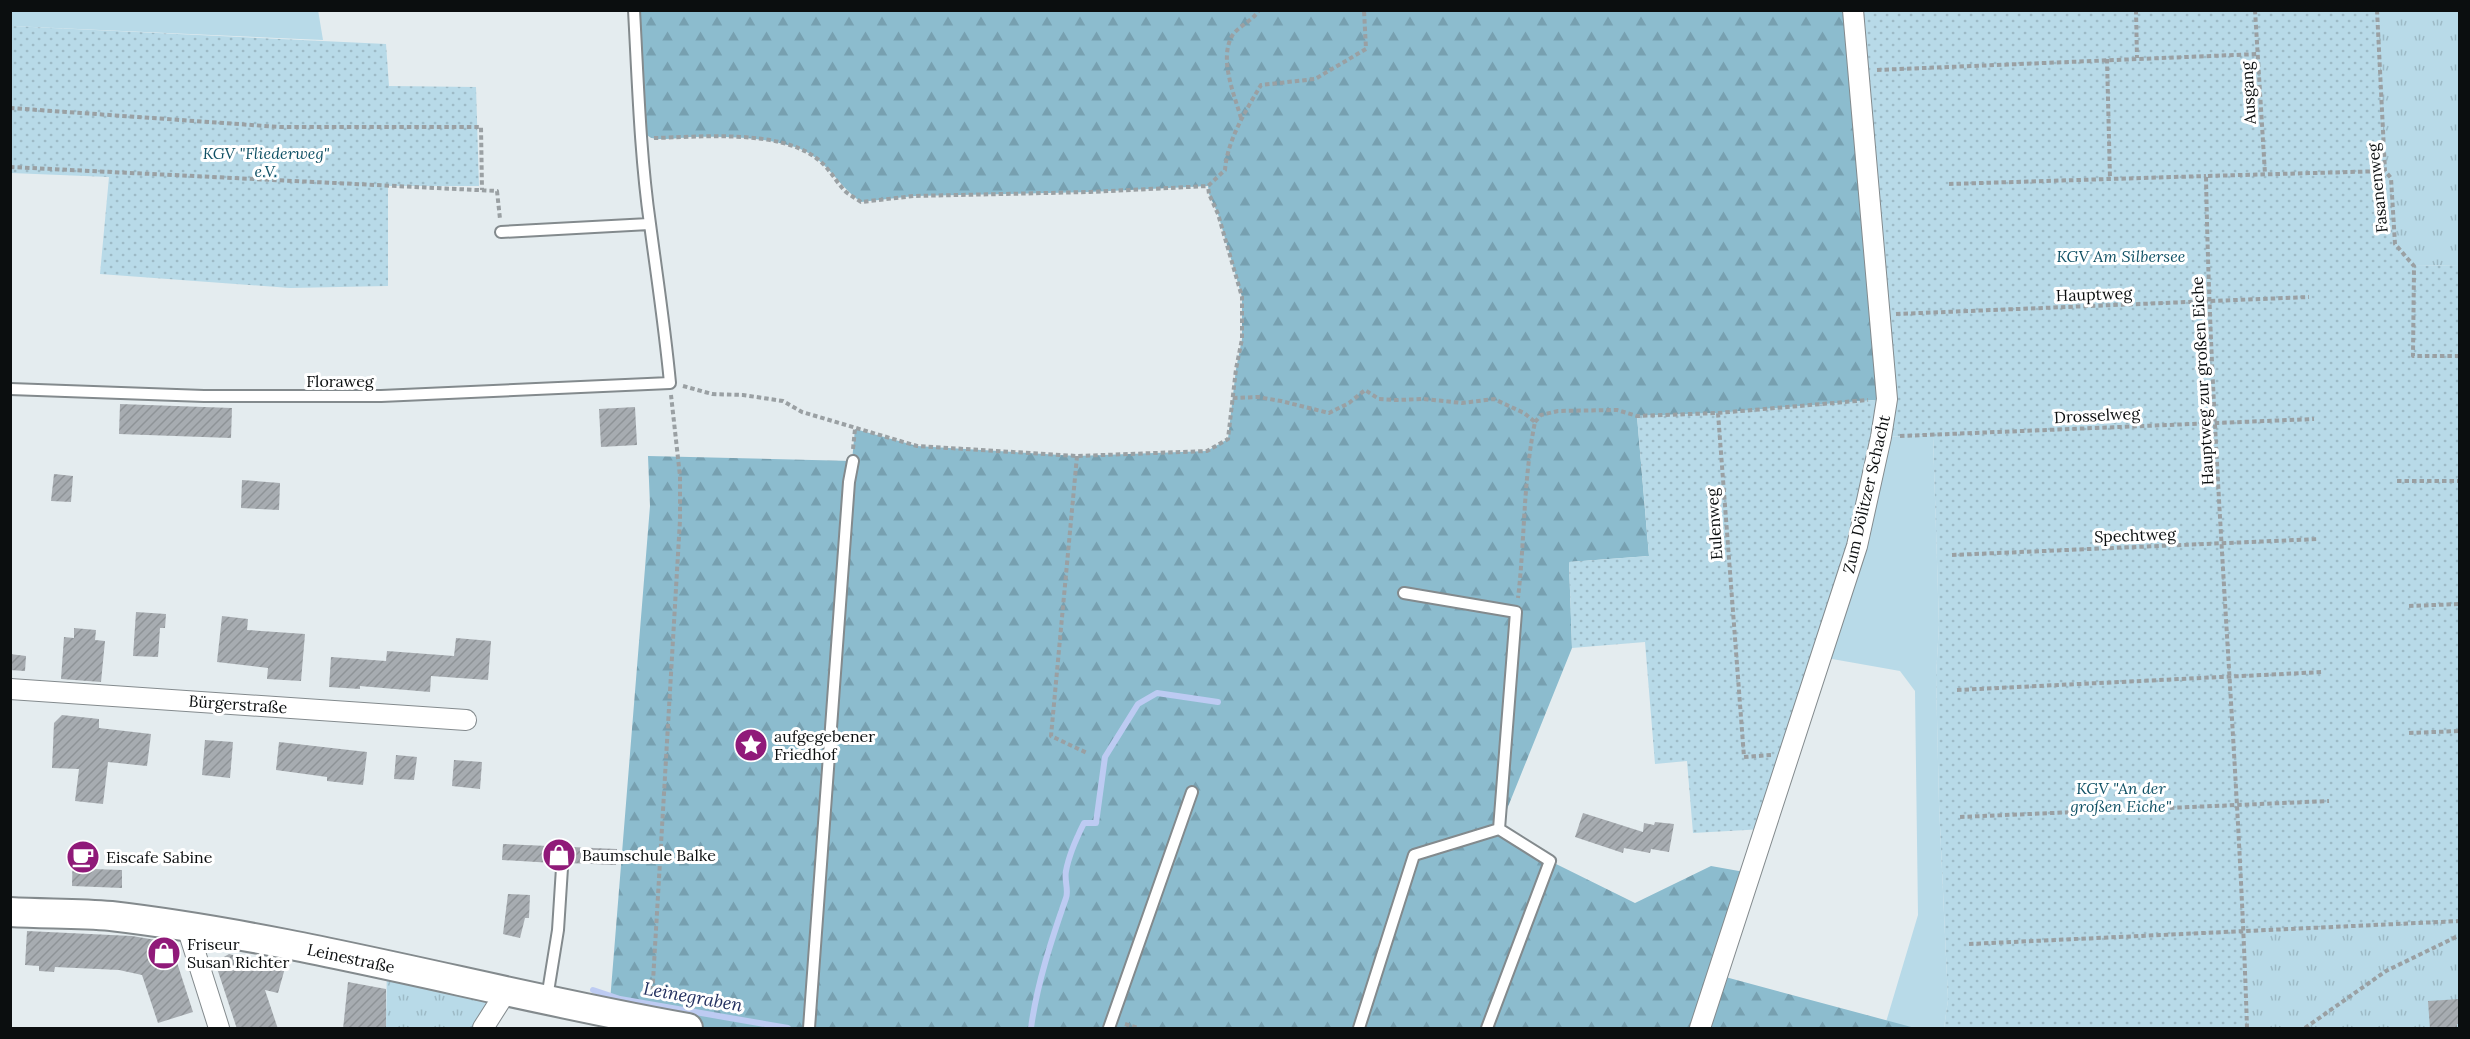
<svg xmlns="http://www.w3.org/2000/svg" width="2470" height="1039" font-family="Lora,serif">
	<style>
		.grass { fill: #b8dae8 }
		.forest { fill: url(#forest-firs) }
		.park { fill: url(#park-tufts) }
		.garden { fill: url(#garden-dots) }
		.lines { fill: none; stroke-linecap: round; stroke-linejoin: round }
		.stream { stroke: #bdcbf2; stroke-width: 6 }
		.building { fill: url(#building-hatch) }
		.lane-casing { stroke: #838a8d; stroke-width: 14 }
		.street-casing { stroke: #838a8d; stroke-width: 22 }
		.secondary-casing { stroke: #838a8d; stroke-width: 32 }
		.path { stroke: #9aa0a3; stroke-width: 4; stroke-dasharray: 4.5 3; stroke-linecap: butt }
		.lane { stroke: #fff; stroke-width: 10 }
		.street { stroke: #fff; stroke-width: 20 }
		.secondary { stroke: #fff; stroke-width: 28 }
		.labels { text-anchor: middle; stroke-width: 6; stroke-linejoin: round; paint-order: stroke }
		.street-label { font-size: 16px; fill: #0b0e0f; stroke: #fff }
		.park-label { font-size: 16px; font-style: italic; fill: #0f5064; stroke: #fff }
		.poi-label { font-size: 16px; fill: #0b0e0f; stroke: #fff; text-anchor: start }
		.water-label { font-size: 18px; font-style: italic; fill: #243161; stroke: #fff }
	</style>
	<defs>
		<pattern id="forest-firs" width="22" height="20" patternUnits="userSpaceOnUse" patternTransform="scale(1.5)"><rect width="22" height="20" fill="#8cbcce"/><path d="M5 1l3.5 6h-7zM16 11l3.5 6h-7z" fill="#77a0b0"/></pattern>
		<pattern id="park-tufts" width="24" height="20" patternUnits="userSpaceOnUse" patternTransform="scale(1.5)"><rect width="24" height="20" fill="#b8dae8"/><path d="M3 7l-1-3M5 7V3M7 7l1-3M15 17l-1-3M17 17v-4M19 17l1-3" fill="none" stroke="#9dbac6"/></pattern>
		<pattern id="garden-dots" width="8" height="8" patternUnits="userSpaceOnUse" patternTransform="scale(1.5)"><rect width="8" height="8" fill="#b8dae8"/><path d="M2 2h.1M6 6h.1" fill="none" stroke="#9dbac6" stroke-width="1.8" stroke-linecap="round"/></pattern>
		<pattern id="building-hatch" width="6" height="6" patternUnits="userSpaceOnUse" patternTransform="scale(1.5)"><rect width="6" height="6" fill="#a7acb1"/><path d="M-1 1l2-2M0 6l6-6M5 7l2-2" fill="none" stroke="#8e9397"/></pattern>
	</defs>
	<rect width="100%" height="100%" fill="#e4ecef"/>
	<path class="grass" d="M318 10 323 40 11 26V11Z
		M1933 435 1939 625 1936 676 1939 804 1948 1000 1944 1028H1915L1886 1022 1918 915 1915 691 1900 671 1821 657 1881 437Z"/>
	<path class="forest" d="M634 11H1853L1887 399 1718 413 1637 416 1649 556 1569 562 1572 648 1499 829 1550 861 1635 903 1711 866 1750 873 1718 975 1915 1028H688L609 1014 650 506 648 456 852 461 855 429 917 446 1077 456 1207 451 1228 439 1236 369 1242 339V297L1218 214 1209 194 1208 186 1090 192 914 196 861 202C836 184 826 157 795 147 762 137 728 136 694 137 683 137 661 141 652 138 648 137 644 132 641 130Z"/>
	<path class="park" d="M2377 11H2459V265L2414 266 2395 244 2391 178 2385 171Z
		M2459 921V1028H2247L2244 931Z
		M387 965 506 992 483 1028H386Z"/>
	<path class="garden" d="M1853 11H2377L2385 170 2391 178 2395 244 2414 266 2459 265V921L2244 931 2247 1028H1944L1948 1000 1939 804 1936 676 1939 625 1933 435 1881 437 1764 829 1693 833 1687 761 1655 764 1645 642 1572 648 1569 562 1649 556 1637 416 1718 413 1887 399Z
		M11 26 386 44 389 86 476 87 479 186H388V286L290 288 100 274 109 177 11 173Z"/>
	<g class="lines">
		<path class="stream" d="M593 990 620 999 788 1028
			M1031 1028C1037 984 1051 941 1066 898 1069 890 1064 880 1066 871 1069 854 1076 839 1084 823H1096L1105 757 1138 704 1157 693 1218 702"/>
	</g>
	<path class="building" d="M120 404 232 408 231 438 119 434Z
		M635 407 637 445 601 447 599 409Z
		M54 474 73 476 71 502 51 501Z
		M242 480 280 483 279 510 241 508Z
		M136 612 166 614 165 628H160L158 657 133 656Z
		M222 616 248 619 247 630 305 634 301 681 267 679 268 668 217 662Z
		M74 628 96 630 95 640 105 641 101 682 61 679 64 637 74 638Z
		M456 638 491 641 488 680 431 676 430 692 360 686V689L329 687 331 657 386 661 387 651 454 656Z
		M10 654 26 656 25 671 10 670Z
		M62 715 99 719V728L151 734 147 766 108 762 103 804 75 801 79 769 52 768 54 723Z
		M205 740 233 742 230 778 202 775Z
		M279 742 367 752 363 785 327 781V777L276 770Z
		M396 755 417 757 414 780 394 779Z
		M454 760 482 762 480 789 452 786Z
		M1583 813 1643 832 1644 823 1654 825 1655 822 1674 824 1669 852 1651 849 1650 853 1624 848 1623 853 1575 837Z
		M73 844H93L92 869 122 870V888L72 886Z
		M503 844 617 849 616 865 567 863 562 861 553 863 502 860Z
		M508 894 530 895 529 918H525L520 938 503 934Z
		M27 931 132 936 162 941 172 947 193 1012 158 1023 142 975 119 970 55 967 54 972 39 971V966L25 965Z
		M229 954 285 968 278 993 265 990 278 1029H237L215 962Z
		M348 982 386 989V1029H343Z
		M2460 999V1024H2457V1029H2430L2428 1001Z"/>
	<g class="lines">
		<g class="lane-casing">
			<path id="lane" d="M501 232 649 224
				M10 389 204 396H381L670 383C665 329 657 277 650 224 640 154 638 82 634 10
				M1404 593 1516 612 1499 829
				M547 998 558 930 562 868
				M809 1028 849 482 853 461
				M1109 1028 1192 792
				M1359 1028 1414 855 1499 829 1550 861 1487 1028"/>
		</g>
		<g class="street-casing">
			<path id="street" d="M10 689 466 720
				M187 927 219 1028
				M483 1028 506 992
				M1700 1028 1857 546 1881 437 1887 399 1853 10"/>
		</g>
		<g class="secondary-casing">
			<path id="secondary" d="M10 912C44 914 78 913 111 916 306 939 495 994 688 1028"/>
		</g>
		<path class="path" d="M2136 10 2137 58
			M2255 10 2265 174
			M2377 10 2385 171 2391 178 2395 244 2414 266 2413 356H2460
			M2107 59 2110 179
			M1877 70 2258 54
			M10 108 280 127H481L482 190
			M1241 118C1234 94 1219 59 1232 36 1238 26 1253 21 1259 10
			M654 138C700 137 778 129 816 158 829 167 835 181 846 192 851 196 857 199 861 202L914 196 1090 192 1208 186 1225 170C1227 141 1246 110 1261 85L1315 79 1366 49 1364 10
			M10 167 497 191 500 219
			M1949 184 2206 176
			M1896 314 2309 297
			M683 386 712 394 743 395 783 401 802 412 917 446 1077 456 1207 451 1228 439 1236 369 1242 339V297L1218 214 1209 194 1208 186
			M1233 398 1258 397 1281 401 1329 413 1349 403 1365 390 1379 399 1396 400 1424 399 1462 403 1494 399 1524 413 1535 422C1523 480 1525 540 1518 598
			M1718 413 1744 757 1771 755
			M1535 422 1541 415 1558 411 1617 410 1637 416 1718 413 1868 400
			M1900 436 2314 419
			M853 449 855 429
			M1077 456 1051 736 1087 753
			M2397 481H2460
			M1952 555 2319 539
			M2409 606 2460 604
			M1957 690 2323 672
			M2409 733 2460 731
			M1960 817 2329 801
			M1969 944 2460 921
			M652 998 680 520V476L671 395
			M1125 1024 1138 1028
			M2247 1028C2238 744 2211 461 2206 176L2385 171
			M2305 1028 2386 971 2460 935"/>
		<use href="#lane" class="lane"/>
		<use href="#street" class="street"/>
		<use href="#secondary" class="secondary"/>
	</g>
	<defs>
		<g id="sight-disc" transform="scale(1.725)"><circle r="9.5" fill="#901a79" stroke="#fff"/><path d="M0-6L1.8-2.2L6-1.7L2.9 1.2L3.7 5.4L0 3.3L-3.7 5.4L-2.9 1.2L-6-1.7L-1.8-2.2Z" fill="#fff"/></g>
		<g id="shop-disc" transform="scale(1.725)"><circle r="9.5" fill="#901a79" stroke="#fff"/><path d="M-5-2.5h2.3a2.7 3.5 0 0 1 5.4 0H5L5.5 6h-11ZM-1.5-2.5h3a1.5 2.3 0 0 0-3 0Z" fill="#fff"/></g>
		<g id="cafe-disc" transform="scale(1.725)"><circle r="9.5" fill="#901a79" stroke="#fff"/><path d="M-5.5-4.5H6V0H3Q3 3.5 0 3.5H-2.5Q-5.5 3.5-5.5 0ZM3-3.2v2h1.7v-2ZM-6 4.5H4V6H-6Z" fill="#fff"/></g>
	</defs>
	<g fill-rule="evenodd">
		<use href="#sight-disc" x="751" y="745"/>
		<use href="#shop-disc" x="559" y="855"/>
		<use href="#cafe-disc" x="83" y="857"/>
		<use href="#shop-disc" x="164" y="953"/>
	</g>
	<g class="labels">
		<g class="street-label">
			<text transform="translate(2248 93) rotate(-93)" y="6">Ausgang</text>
			<text transform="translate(2377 188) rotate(-96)" y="6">Fasanenweg</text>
			<text transform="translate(2094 294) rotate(-2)" y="6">Hauptweg</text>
			<text x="340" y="387">Floraweg</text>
			<text transform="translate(2202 381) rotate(-93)" y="6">Hauptweg zur großen Eiche</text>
			<text transform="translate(2097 415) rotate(-3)" y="6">Drosselweg</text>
			<text transform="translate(1866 494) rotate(-77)" y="6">Zum Dölitzer Schacht</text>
			<text transform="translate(1714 524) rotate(-94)" y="6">Eulenweg</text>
			<text transform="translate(2135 535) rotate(-2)" y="6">Spechtweg</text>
			<text transform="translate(238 704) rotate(4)" y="6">Bürgerstraße</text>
			<text transform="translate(351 958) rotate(12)" y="6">Leinestraße</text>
		</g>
		<g class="park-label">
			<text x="266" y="159">KGV "Fliederweg"<tspan x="266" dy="18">e.V.</tspan></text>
			<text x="2121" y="262">KGV Am Silbersee</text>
			<text x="2121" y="794">KGV "An der<tspan x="2121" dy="18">großen Eiche"</tspan></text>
		</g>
		<g class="poi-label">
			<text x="774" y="742">aufgegebener<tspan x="774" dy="18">Friedhof</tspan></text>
			<text x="582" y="861">Baumschule Balke</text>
			<text x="106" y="863">Eiscafe Sabine</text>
			<text x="187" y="950">Friseur<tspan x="187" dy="18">Susan Richter</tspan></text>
		</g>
		<g class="water-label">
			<text transform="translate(693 997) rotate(10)" y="6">Leinegraben</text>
		</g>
	</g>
	<rect width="2470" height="1039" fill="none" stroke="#0b0e0f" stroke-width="24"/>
</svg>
